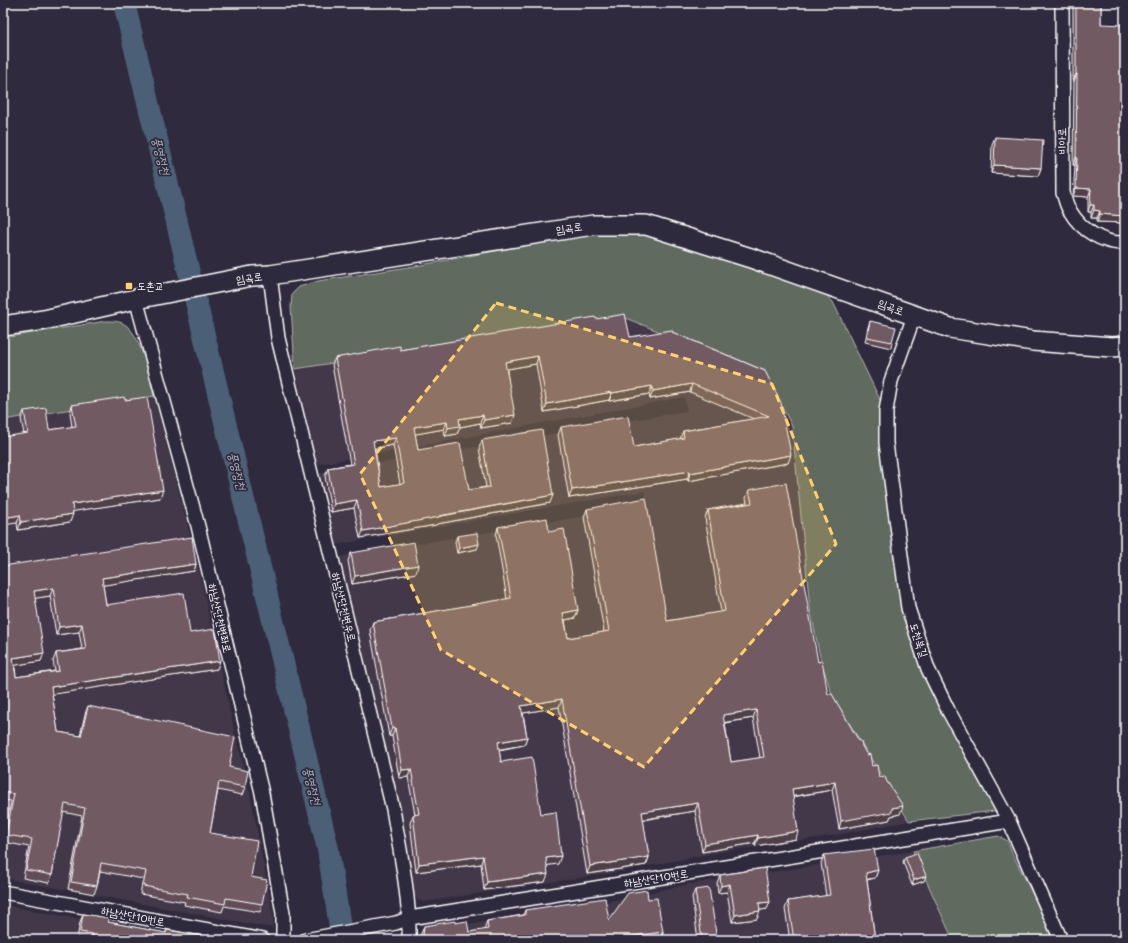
<svg xmlns="http://www.w3.org/2000/svg" width="1128" height="943" font-family="Mali,'Poor Story',sans-serif">
	<style>
		.built { fill: #433849 }
		.green { fill: #606a5e; stroke: #b0b4ae }
		.lines { fill: none; stroke-linecap: round; stroke-linejoin: round }
		.river { stroke: #4b6076; stroke-width: 22 }
		.street-casing { stroke: #fff; stroke-width: 16 }
		.secondary-casing { stroke: #fff; stroke-width: 22 }
		.street { stroke: #2f2a3d; stroke-width: 13 }
		.secondary { stroke: #2f2a3d; stroke-width: 19 }
		.wall { fill: #624d56; stroke: #fff; fill-rule: evenodd }
		.shaded-wall { fill: #503f46; stroke: #fff }
		.building { fill: #725a64; stroke: #fff; fill-rule: evenodd }
		.marked { fill: #ffd166; fill-opacity: 0.2; stroke: #ffd166; stroke-width: 3; stroke-dasharray: 8 5; stroke-linejoin: round }
		.poi-dot { fill: #ffd166; stroke: #2f2a3d; stroke-width: 1.5 }
		.labels { text-anchor: middle; stroke-width: 3.5; stroke-linejoin: round; paint-order: stroke }
		.street-label { font-size: 11px; fill: #fff; stroke: #2f2a3d }
		.poi-label { font-size: 11px; fill: #fff; stroke: #2f2a3d; text-anchor: start }
		.water-label { font-size: 12px; font-style: italic; fill: #aeb7c1; stroke: #2f2a3d }
	</style>
	<rect width="100%" height="100%" fill="#2f2a3d"/>
	<filter id="ink" filterUnits="userSpaceOnUse"><feTurbulence type="fractalNoise" baseFrequency=".025" numOctaves="2"/><feDisplacementMap in="SourceGraphic" scale="8" xChannelSelector="R" yChannelSelector="G"/><feConvolveMatrix kernelMatrix="1 2 1 2 8 2 1 2 1" color-interpolation-filters="sRGB"/></filter>
	<g filter="url(#ink)">
		<path class="built" d="M623 317 765 374 792 426 810 608 820 657 832 695 909 821 830 836 719 852 623 871 424 902 417 900 409 880 403 841 400 808 338 557 647 506 645 491 521 512 335 545 317 474 687 411 684 397 315 465 295 369Z
			M154 396 197 562 231 716 251 797 273 916V927H267L3 878V420Z
			M913 851 953 940H418V932L602 903 689 884Z
			M3 905 41 912 198 940H3Z"/>
		<path class="green" d="M608 233H642L663 238 823 292 833 302 884 408 910 619 1000 809 995 811 909 821 832 695 820 657 810 608 792 426 765 374 623 317 295 369 291 307 292 294 299 287 318 281 421 265 559 239Z
			M106 321C114 321 121 321 127 326 141 337 150 379 154 396L3 420V338Z
			M998 836 1008 841 1013 855 1056 940H953L913 851Z"/>
		<g class="lines">
			<path class="river" d="M124 3 328 849 342 940"/>
			<g class="street-casing">
				<path id="street" d="M1062 3 1063 193C1065 198 1066 205 1070 211 1081 230 1103 244 1125 243
					M270 275 278 338 393 809C400 852 410 896 409 940
					M136 299 198 526 262 793 283 913V940
					M914 316 891 381 886 411V443L908 608 928 669 948 710 1009 821 1061 940
					M3 892 263 940
					M305 940 396 923 410 918 1009 821"/>
			</g>
			<g class="secondary-casing">
				<path id="secondary" d="M3 326 44 320 136 299 252 276 270 275 593 225H646L754 259 950 328 1033 341 1112 347 1125 346"/>
			</g>
			<use href="#street" class="street"/>
			<use href="#secondary" class="secondary"/>
		</g>
		<path class="wall" d="M1073 3H1101V24L1125 223 1097 222V218H1091V212H1088V197L1073 196 1075 165H1073L1074 81H1073Z
			M995 137 1041 168 1038 176 991 173 992 144Z
			M596 319 630 337 672 332 765 371 788 463 688 481 687 479 569 498 558 435 561 427 634 447 680 439 683 431 754 419 690 392 650 399 649 394 609 401V400L544 412 536 364 507 369 512 423 481 428 480 423 460 427 457 434 445 436 444 429 415 434 418 450 469 490 486 487 479 448 482 440 550 503 437 524 436 525 360 538 354 508 331 512 325 476 328 468 350 464 332 365 335 358 400 350ZM393 445 400 484 381 487 375 449Z
			M870 321 892 342 891 348 865 342 868 327Z
			M125 400 160 498 73 511 70 522 18 530 17 523 24 434 21 419 24 411 49 430 72 427 70 413 72 405Z
			M749 490 818 662 828 694 862 746 872 766 879 777 886 780 900 814 891 816 889 820 839 829 832 790 793 797 796 839 755 846V843L702 852 695 811 643 820 649 857 646 865 587 874 559 707 523 713 527 737 524 745 499 750 501 762 541 814 558 864 547 865 545 882 484 890 481 864 416 872 410 823 413 815H415L408 777 399 778 392 736H389L370 630 373 622 507 599 496 535 498 527 549 532 578 610 575 618 565 620 568 638 604 632 584 517 587 509 667 621 721 612 705 518 708 510 747 503 746 498ZM753 718 760 758 731 762 725 723Z
			M457 536 477 549 457 553 455 542Z
			M351 553 416 573 352 584 348 561Z
			M196 564 194 571 103 585 106 605 190 633 217 669 52 694 58 732 80 736 85 714 88 706 229 767 245 787 242 795 218 790 210 833 251 877 262 904 260 912 224 906 222 912 184 905 185 902 140 894 143 879 100 871 97 886 94 894 68 889 82 816 63 812 52 875 49 883 23 878 29 847 3 842 11 801 3 800V566ZM50 596 56 635 79 632 82 649 56 653 53 661 55 671 16 677 15 665 41 661 35 598Z
			M824 855 878 870 875 878 867 880 875 940H790L785 909 788 901 826 896 821 863Z
			M905 857 924 881 912 885 903 862Z
			M720 875 767 909 760 910 757 919 732 922 727 892 718 893 717 883Z
			M695 890 717 940H698L692 897Z
			M648 899 663 932 660 940H420L421 934 424 926 455 923 469 932 484 930V929L487 921 523 915 525 910 609 920Z
			M83 914 108 922 165 933 167 930 225 940H81L77 939 80 922Z"/>
		<path class="shaded-wall" d="M1076 74H1077L1074 81H1073Z
			M1076 157H1077L1075 165H1073Z
			M994 165 1041 168 1038 176 991 173Z
			M1076 188 1091 189 1088 197 1073 196Z
			M1090 205H1094L1091 212H1088Z
			M1094 210 1100 211 1097 218H1091Z
			M1100 214 1125 216V223L1097 222Z
			M538 356 536 364 502 370 505 362Z
			M692 384 690 392 650 399 653 391Z
			M652 386 649 394 609 401 612 393Z
			M612 392 609 400 544 412 547 404Z
			M483 415 480 423 460 427 457 434 445 436 448 428 459 419Z
			M515 415 512 423 481 428 484 420Z
			M447 422 444 429 411 435 414 427Z
			M396 438 393 445 371 449 373 441Z
			M791 455 788 463 688 481 690 473Z
			M690 471 687 479 569 498 572 490Z
			M163 490 160 498 69 512 72 504Z
			M553 495 550 503 437 524 436 525 360 538 363 531Z
			M357 500 354 508 331 512 334 504Z
			M73 514 70 522 18 530 21 522Z
			M20 515 17 523 3 525V518Z
			M479 544 477 549 457 553 459 548Z
			M196 564 194 571 99 586 102 578Z
			M418 565 416 573 352 584 355 576Z
			M53 588 50 596 31 599 34 591Z
			M578 610 575 618 560 621 563 613Z
			M82 624 79 632 56 635 59 627Z
			M44 653 41 661 11 666 13 658Z
			M220 661 217 669 48 695 51 687Z
			M562 699 559 707 518 714 521 706Z
			M756 710 753 718 721 723 723 715Z
			M392 728H395L392 736H389Z
			M527 737 524 745 495 750 498 742Z
			M411 769 408 777 399 778 402 770Z
			M835 782 832 790 789 797 792 789Z
			M698 803 695 811 639 820 642 812Z
			M903 806 900 814 891 816 889 820 839 829 841 821 892 808Z
			M798 831 796 839 755 846 758 838Z
			M758 835 755 843 702 852 705 844Z
			M483 856 481 864 416 872 419 864Z
			M561 856 558 864 543 866 546 858Z
			M649 857 646 865 587 874 590 866Z
			M878 870 875 878 863 880 866 873Z
			M548 874 545 882 484 890 487 882Z
			M926 876 924 881 912 885 914 880Z
			M730 884 727 892 718 893 721 886Z
			M770 902 767 909 756 911 759 903Z
			M760 911 757 919 732 922 735 915Z
			M663 932 660 940H619V938Z"/>
		<path class="building" d="M1076 3H1101V24L1125 25V216L1100 214V211L1094 210V205H1090L1091 189 1076 188 1077 157H1076L1077 74H1076Z
			M995 137 1043 140 1041 168 994 165Z
			M625 314 630 337 672 330V332L765 371 781 403 791 455 690 473V471L572 490 561 427 628 416 634 447 684 438 683 431 769 416 692 384 653 391 652 386 612 393V392L547 404 538 356 505 362 515 415 484 420 483 415 459 419 460 426 448 428 447 422 414 427 418 450 460 443 469 490 490 487 482 440 542 430 553 495 439 516V517L363 531 357 500 334 504 328 468 354 464 335 358 400 346V350L595 317 596 319ZM396 438 404 483 381 487 373 441Z
			M870 321 896 327 892 342 867 337Z
			M124 397 125 400 147 397 163 490 72 504 73 514 21 522 20 515 3 518V437L28 433 24 411 46 408 49 430 76 426 72 405Z
			M786 483 818 662 822 661 828 694H832L859 741H861L862 746 867 755 870 754 872 766 877 765 879 777 885 776 886 780 903 806 892 808V812L841 821 835 782 792 789 798 831 758 838V835L705 844 698 803 642 812 649 857 590 866 562 699 521 706 527 737 498 742 501 762 532 757 541 814 556 812 561 856 546 858 548 874 487 882 483 856 419 864 413 815 419 814 411 769 402 770 395 728H392L373 622 511 598 498 527 547 518 549 532 564 529 578 610 563 613 568 638 609 631 587 509 646 498 667 621 725 611 708 510 752 503 749 490ZM756 710 764 757 731 762 723 715Z
			M477 533 479 544 459 548 457 536Z
			M192 537 196 564 102 578 106 605 184 593 190 633 215 629 220 661 51 687 58 732 81 736 88 706 235 737 229 767 248 771 245 787 219 782 210 833 257 841 251 877 267 880 262 904 226 898 225 904 187 897 188 894 143 886 146 871 101 863 97 886 71 882 85 808 65 804 52 875 26 870 32 839 6 835 14 794 3 792V566ZM53 588 59 627 82 624 86 649 56 653 59 671 16 677 13 658 44 653 34 591Z
			M414 542 418 565 355 576 351 553Z
			M874 849 878 870 866 873 875 940H794L788 901 830 895 824 855Z
			M917 853 926 876 914 880 905 857Z
			M765 868 770 902 759 903 760 911 735 915 730 884 721 886 720 875Z
			M709 888 717 940H702L695 890Z
			M647 890 648 899 657 898 663 932 619 938V940H423V936L424 926 455 921V923L467 921 469 932 488 929 487 921 525 915V910L605 898 609 920 628 893Z
			M83 914 109 918 108 922 166 933 167 930 225 940H92L93 934 80 932Z
			M770 938V940H754Z"/>
	</g>
	<path class="marked" d="M496 303 772 384 836 544 644 767 441 650 360 474Z"/>
	<rect class="poi-dot" x="125" y="282" width="8" height="8" rx="2"/>
	<g class="labels">
		<g class="street-label">
			<text transform="translate(1062 141) rotate(-91)" y="4">비아로</text>
			<text transform="translate(569 228) rotate(-9)" y="4">임곡로</text>
			<text transform="translate(249 278) rotate(-8)" y="4">임곡로</text>
			<text transform="translate(891 307) rotate(21)" y="4">임곡로</text>
			<text transform="translate(344 607) rotate(76)" y="4">하남산단천변우로</text>
			<text transform="translate(220 618) rotate(77)" y="4">하남산단천변좌로</text>
			<text transform="translate(919 640) rotate(72)" y="4">도천북길</text>
			<text transform="translate(656 878) rotate(-9)" y="4">하남산단10번로</text>
			<text transform="translate(133 916) rotate(11)" y="4">하남산단10번로</text>
		</g>
		<g class="poi-label">
			<text x="137" y="290">도촌교</text>
		</g>
		<g class="water-label">
			<text transform="translate(161 156) rotate(76)" y="4">풍영정천</text>
			<text transform="translate(237 471) rotate(76)" y="4">풍영정천</text>
			<text transform="translate(312 786) rotate(76)" y="4">풍영정천</text>
		</g>
	</g>
	<rect width="1128" height="943" fill="none" stroke="#2f2a3d" stroke-width="16"/>
	<rect x="8" y="8" width="1112" height="927" fill="none" stroke="#fff" stroke-width="1.5" filter="url(#ink)"/>
</svg>
